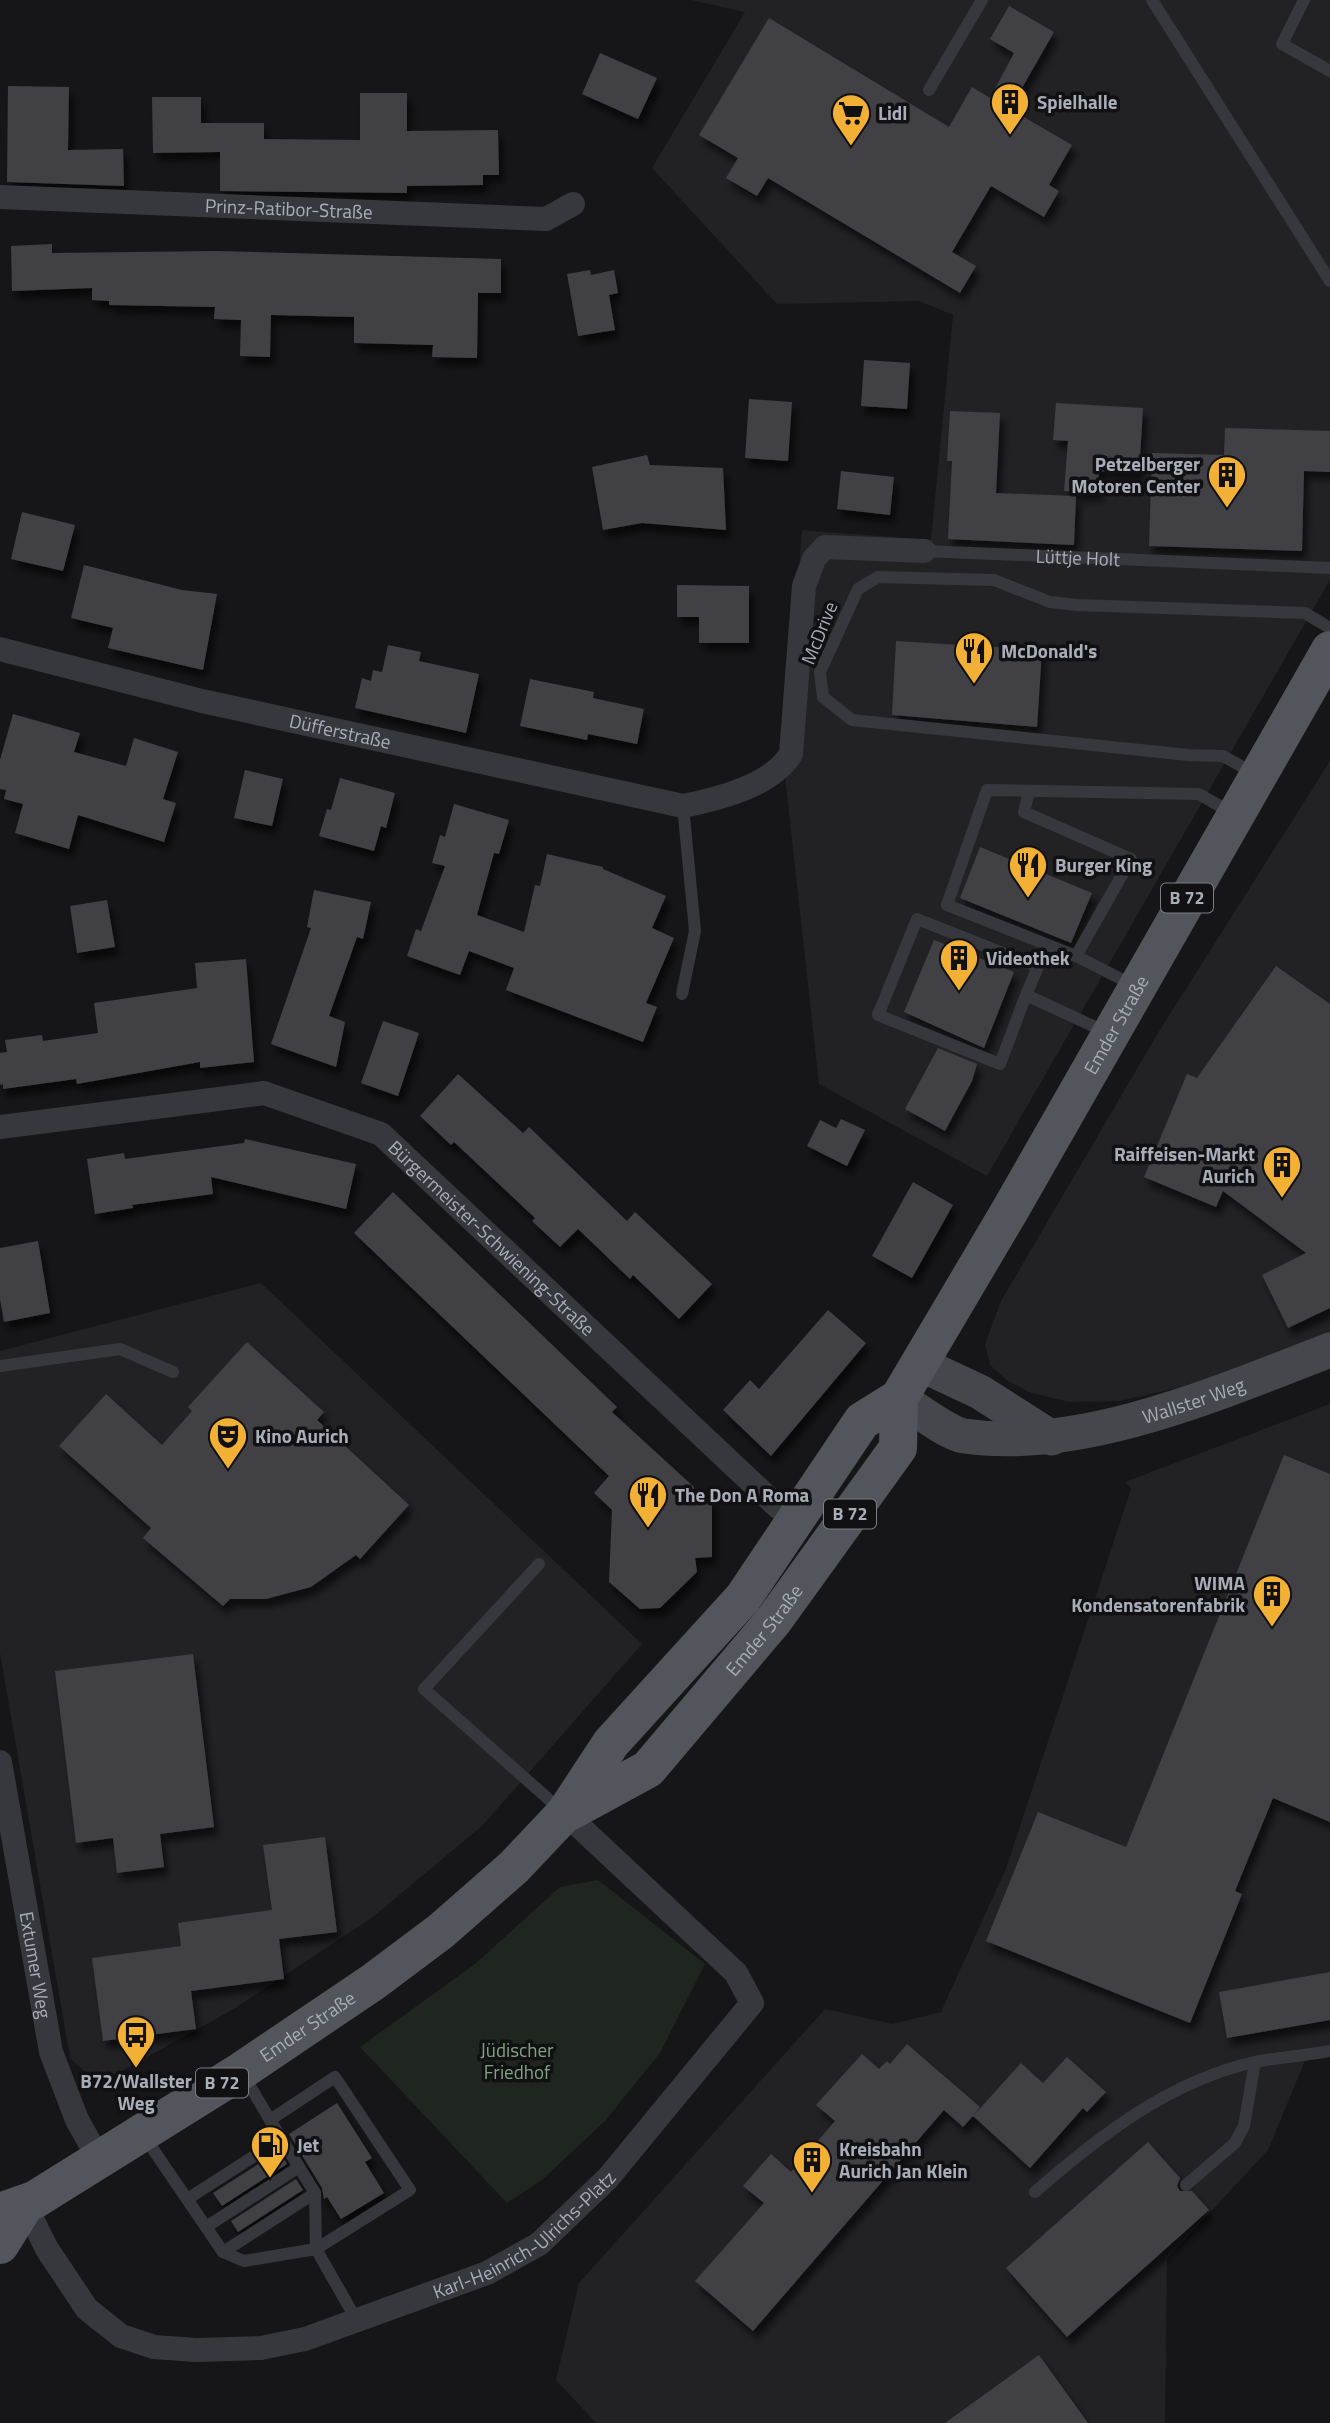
<svg xmlns="http://www.w3.org/2000/svg" width="1330" height="2423" font-family="'Titillium Web',sans-serif">
	<style>
		.built { fill: #222225 }
		.green { fill: #1e261f }
		.building { fill: #404145; filter: url(#shadow) }
		.lines { fill: none; stroke-linecap: round; stroke-linejoin: round }
		.lane { stroke: #37383d; stroke-width: 12 }
		.street { stroke: #37383d; stroke-width: 24 }
		.secondary { stroke: #45474d; stroke-width: 35 }
		.primary { stroke: #53555c; stroke-width: 38 }
		.labels { text-anchor: middle; stroke-width: 7; stroke-linejoin: round; paint-order: stroke }
		.shield { fill: #111113; stroke: #7b7e86; stroke-width: 2 }
		.shield-label { font-size: 18px; font-weight: bold; fill: #a8adb8 }
		.poi-label { font-size: 19px; font-weight: bold; fill: #a8adb8; stroke: #111113; text-anchor: start }
		.street-label { font-size: 19px; fill: #a8adb8; stroke: #111113 }
		.park-label { font-size: 19px; fill: #7fa381; stroke: #111113 }
	</style>
	<defs>
		<filter id="shadow"><feDropShadow dx="4.5" dy="8" stdDeviation="3.5" flood-color="#0009"/></filter>
	</defs>
	<rect width="100%" height="100%" fill="#161618"/>
	<path class="built" d="M691 0H1330V580L987 1176 819 1084 784 767 802 530 931 540 953 315 919 301 777 304 652 168 745 12Z
		M1330 761V1335L1276 1358 1173 1389 1120 1401 1069 1402 1029 1392 1008 1381 990 1365 985 1344 1001 1301 1158 1033Z
		M261 1283 642 1644 482 1826 373 1917 232 2010 98 2084 70 2058 0 1653V1351Z
		M1330 1404V2051L1307 2056 1268 2150 1167 2259 1165 2423H596L556 2380 579 2283 825 2009 893 2024 941 2012 1007 1866 1131 1489 1125 1482Z"/>
	<path class="green" d="M598 1880 705 1964 660 2053 605 2121 542 2180 507 2203 360 2047 475 1964 560 1887Z"/>
	<path class="building" d="M1009 6 1054 32 1010 109 1072 145 1049 185 1059 191 1044 217 991 186 952 252 976 266 960 293 768 178 757 196 726 178 738 158 699 135 769 18 949 127 972 87 990 98 1014 53 990 39Z
		M600 53 657 78 638 119 582 94Z
		M8 86 69 87 68 150 123 149 124 186 7 182Z
		M360 93H407V131L498 130 499 175H483V185L407 186V193L220 191V152L153 153 152 97H201V123H264V139L360 140Z
		M52 244V253L216 251 501 259V293H478L477 358 432 357 433 345 354 343V317L271 315 270 357 240 356 241 320 214 319 215 307 109 305V301L92 300V288L12 291 11 246Z
		M590 270 591 275 614 270 618 293 609 295 615 330 578 336 567 274Z
		M864 360 910 363 907 409 861 406Z
		M749 399 792 402 788 461 745 458Z
		M1056 403 1143 408 1139 474 1099 471 1098 494 1064 491 1068 441 1053 440Z
		M950 411 1000 413 996 493 1076 496 1074 545 948 539 952 461H947Z
		M1225 428 1330 431V472L1304 471 1302 551 1149 546 1152 453 1224 455Z
		M647 455 650 465 723 468 726 530 642 523 603 530 592 467Z
		M841 471 894 477 890 515 837 509Z
		M22 512 75 525 63 571 11 559Z
		M84 565 182 590 217 594 203 670 108 648 113 628 71 618Z
		M677 585 749 586V643H699V617H677Z
		M896 641 1042 650 1037 727 892 715Z
		M388 645 421 652 419 661 479 674 466 733 355 708 362 678 371 681 373 670 382 672Z
		M530 679 594 692 593 698 644 709 637 744 588 734 587 740 520 726Z
		M13 714 80 733 74 752 126 766 134 738 178 752 163 799 176 803 164 842 78 815 69 849 15 833 23 804 4 799 6 790 0 789V760Z
		M245 770 283 779 272 826 234 818Z
		M340 778 395 793 386 828 381 826 374 851 319 836 327 809 331 810Z
		M454 804 509 820 499 854 494 853 477 915 524 932 535 885 540 886 547 854 603 867V869L666 896 652 928 674 938 646 1003 657 1007 643 1042 506 990 514 968 469 951 460 975 407 956 416 929 421 931 445 866 432 863 440 835 445 837Z
		M980 847 1092 893 1071 943 960 898Z
		M314 890 371 902 363 939 357 937 329 1016 345 1022 336 1067 271 1044 311 928 307 927Z
		M107 900 115 947 77 953 70 906Z
		M934 940 1014 972 984 1048 904 1012Z
		M246 959 254 1062 200 1068V1062L77 1084 76 1079 3 1089V1084L0 1085V1053L7 1052 5 1040 42 1035 43 1041 98 1033 94 1003 197 988 195 963Z
		M1276 966 1330 1004V1308L1288 1328 1262 1275 1306 1253 1223 1191 1216 1207 1144 1177 1187 1074 1197 1078Z
		M383 1021 419 1033 398 1096 361 1083Z
		M938 1048 977 1064 972 1081 945 1131 905 1109Z
		M458 1074 523 1133 529 1127 627 1221 635 1212 712 1284 679 1319 633 1275 630 1279 578 1229 560 1247 532 1221 535 1218 454 1142 451 1145 420 1116Z
		M841 1119 865 1130 847 1166 807 1146 820 1120 836 1128Z
		M245 1139 356 1164 346 1209 211 1177 213 1194 132 1205 133 1208 95 1214 87 1159 124 1153 125 1159 244 1143Z
		M913 1182 953 1205 912 1278 872 1256Z
		M393 1192 617 1407 612 1412 694 1487V1499L712 1497V1557L695 1558 697 1572 660 1608 640 1609 609 1582 612 1510 594 1493 609 1476 354 1233Z
		M38 1241 50 1313 4 1322 0 1299V1248Z
		M828 1310 866 1343 771 1456 723 1410 750 1380 759 1389Z
		M247 1342 324 1412 317 1420 409 1505 360 1559 356 1555 311 1587 266 1599H230L223 1606 143 1538 151 1528 59 1446 106 1394 162 1445 192 1411 188 1407Z
		M1284 1455 1330 1474V1822L1273 1798 1235 1891 1242 1894 1190 2023 986 1941 1038 1812 1126 1847Z
		M193 1654 214 1827 160 1834 164 1867 117 1873 113 1838 76 1843 55 1671Z
		M325 1837 337 1932 279 1939 284 1979 191 1991 196 2029 103 2041 92 1958 181 1946 178 1923 272 1910 263 1845Z
		M1330 1972V2020L1227 2038 1219 1992Z
		M907 2044 980 2107 974 2115 1021 2063 1043 2083 1067 2057 1106 2092 1087 2112 1083 2108 1030 2168 973 2116 963 2127 944 2110 753 2331 695 2281 764 2203 743 2186 771 2154 791 2172 835 2121 816 2105 862 2054 879 2069 887 2061 890 2064Z
		M337 2103 372 2158 365 2162 384 2193 341 2219 327 2197 324 2199 322 2188 289 2134Z
		M1148 2142 1180 2178 1177 2186 1180 2191H1192L1209 2210 1067 2337 1006 2268Z
		M279 2151 287 2164 222 2206 213 2193Z
		M296 2179 303 2190 238 2232 231 2221Z
		M1039 2355 1088 2423H945Z"/>
	<g class="lines">
		<g class="lane">
			<path d="M1152 0 1330 281"/>
			<path d="M1304 0 1282 44 1330 71"/>
			<path d="M929 90 982 0"/>
			<path id="s1" d="M924 551 1330 568"/>
			<path d="M1255 774 1223 756 1188 755 852 720 823 697 820 672 858 589 878 577 994 580 1050 602 1077 605 1305 613 1330 628"/>
			<path d="M1029 792 1024 812 1131 859 1076 956 947 905 987 790 1199 794 1232 813"/>
			<path d="M1076 956 1135 986"/>
			<path d="M682 994 695 931 683 806"/>
			<path d="M1026 995 1000 1064 878 1015 917 919 1038 967 1026 995 1106 1032"/>
			<path d="M0 1366 120 1349 173 1372"/>
			<path d="M539 1564 424 1689 562 1811"/>
			<path d="M270 2120 315 2193 316 2249 356 2319"/>
			<path d="M144 2136 223 2252 244 2261 316 2249 410 2190 335 2077 270 2120 243 2074"/>
			<path d="M1186 2185 1235 2143 1244 2126 1255 2062"/>
			<path d="M1035 2192C1099 2136 1171 2080 1255 2062 1280 2057 1305 2056 1330 2051"/>
			<path d="M189 2198 282 2138"/>
			<path d="M206 2227 299 2167"/>
			<path d="M223 2252 315 2193"/>
		</g>
		<g class="street">
			<path id="s2" d="M0 197 546 219 573 204"/>
			<path id="s3" d="M0 649 202 701 683 806C718 799 771 786 791 754L804 586 814 559 825 547 924 551"/>
			<path id="s4" d="M0 1127 264 1093 381 1134 778 1507 796 1520"/>
			<path id="s5" d="M0 1762 51 2052 77 2120 99 2159"/>
			<path id="s6" d="M25 2205 47 2249 87 2309 121 2336 154 2347 196 2350 261 2348 305 2339 487 2273 539 2244 608 2178 752 2003 736 1973 565 1813"/>
		</g>
		<g class="secondary">
			<path d="M920 1364 980 1392 1052 1438"/>
			<path id="s7" d="M899 1398C915 1408 947 1433 964 1436 1082 1453 1221 1392 1330 1350"/>
		</g>
		<g class="primary">
			<path id="s8" d="M569 1812 648 1769 774 1620 898 1448 899 1398"/>
			<path id="s9" d="M0 2212 34 2200 241 2071 373 1982 441 1931 514 1867 565 1813 611 1743 743 1598 862 1421 899 1398 1009 1212 1330 650"/>
			<path d="M0 2245 25 2205"/>
		</g>
	</g>
	<defs>
		<g id="building-pin" transform="scale(2.0125)"><path d="M0 17L-7.5 6A9.5 9.5 0 1 1 7.5 6Z" fill="#f2b134" stroke="#111113"/><path d="M-4-6H4V6H1V3H-1V6H-4ZM-2.5-4.3h1.7v1.8h-1.7ZM.8-4.3h1.7v1.8H.8ZM-2.5-1h1.7V.8h-1.7ZM.8-1h1.7V.8H.8Z" fill="#111"/></g>
		<g id="supermarket-pin" transform="scale(2.0125)"><path d="M0 17L-7.5 6A9.5 9.5 0 1 1 7.5 6Z" fill="#f2b134" stroke="#111113"/><path d="M-6-5.5h2.5l.6 2H6L4.5 2H-2.5L-4.4-4H-6ZM-1.5 3.2a1.3 1.3 0 1 0 .1 0ZM3 3.2a1.3 1.3 0 1 0 .1 0Z" fill="#111"/></g>
		<g id="restaurant-pin" transform="scale(2.0125)"><path d="M0 17L-7.5 6A9.5 9.5 0 1 1 7.5 6Z" fill="#f2b134" stroke="#111113"/><path d="M-5-6h1v4h1v-4h1v4h1v-4h1v5L-1.5 .5V6h-2V.5L-5-1ZM5-6V6H3V1.5H1.5Q1.5-4 5-6Z" fill="#111"/></g>
		<g id="theatre-pin" transform="scale(2.0125)"><path d="M0 17L-7.5 6A9.5 9.5 0 1 1 7.5 6Z" fill="#f2b134" stroke="#111113"/><path d="M-5-5.5Q0-4 5-5.5V0Q5 5 0 6Q-5 5-5 0ZM-3.3-2.5H-1v1.5H-3.3ZM1-2.5H3.3v1.5H1ZM-2.8 1Q0 5.5 2.8 1Z" fill="#111"/></g>
		<g id="bus-pin" transform="scale(2.0125)"><path d="M0 17L-7.5 6A9.5 9.5 0 1 1 7.5 6Z" fill="#f2b134" stroke="#111113"/><path d="M-5-6H5V4H4V6H2V4H-2V6H-4V4H-5ZM-3.5-4V0h7V-4ZM-3.5 1.2v1.5H-2V1.2ZM2 1.2v1.5H3.5V1.2Z" fill="#111"/></g>
		<g id="fuel-pin" transform="scale(2.0125)"><path d="M0 17L-7.5 6A9.5 9.5 0 1 1 7.5 6Z" fill="#f2b134" stroke="#111113"/><path d="M-5.5-6h7V0h2V4h1.3V-2.5L3-4.5l.8-.8L6-3V5H2.5V1h-1V6h-7ZM-4.2-4.7v3.2H.2V-4.7Z" fill="#111"/></g>
	</defs>
	<g fill-rule="evenodd">
		<use href="#building-pin" x="1010" y="102"/>
		<use href="#supermarket-pin" x="851" y="113"/>
		<use href="#building-pin" x="1227" y="475"/>
		<use href="#restaurant-pin" x="974" y="651"/>
		<use href="#restaurant-pin" x="1028" y="865"/>
		<use href="#building-pin" x="959" y="958"/>
		<use href="#building-pin" x="1282" y="1165"/>
		<use href="#theatre-pin" x="228" y="1436"/>
		<use href="#restaurant-pin" x="648" y="1495"/>
		<use href="#building-pin" x="1272" y="1594"/>
		<use href="#bus-pin" x="136" y="2035"/>
		<use href="#fuel-pin" x="270" y="2145"/>
		<use href="#building-pin" x="812" y="2160"/>
	</g>
	<g class="labels">
		<g class="shield">
			<rect x="1161" y="883.5" width="52" height="29" rx="5"/>
			<rect x="824" y="1499.5" width="52" height="29" rx="5"/>
			<rect x="196" y="2068.5" width="52" height="29" rx="5"/>
		</g>
		<g class="shield-label">
			<text x="1187" y="904">B 72</text>
			<text x="850" y="1520">B 72</text>
			<text x="222" y="2089">B 72</text>
		</g>
		<g class="poi-label">
			<text x="1037" y="109">Spielhalle</text>
			<text x="878" y="120">Lidl</text>
			<text x="1200" y="471" text-anchor="end">Petzelberger<tspan x="1200" dy="22">Motoren Center</tspan></text>
			<text x="1001" y="658">McDonald's</text>
			<text x="1055" y="872">Burger King</text>
			<text x="986" y="965">Videothek</text>
			<text x="1255" y="1161" text-anchor="end">Raiffeisen-Markt<tspan x="1255" dy="22">Aurich</tspan></text>
			<text x="255" y="1443">Kino Aurich</text>
			<text x="675" y="1502">The Don A Roma</text>
			<text x="1245" y="1590" text-anchor="end">WIMA<tspan x="1245" dy="22">Kondensatorenfabrik</tspan></text>
			<text x="136" y="2088" text-anchor="middle">B72/Wallster<tspan x="136" dy="22">Weg</tspan></text>
			<text x="297" y="2152">Jet</text>
			<text x="839" y="2156">Kreisbahn<tspan x="839" dy="22">Aurich Jan Klein</tspan></text>
		</g>
		<g class="street-label">
			<text dy="7" stroke="none"><textPath href="#s2" startOffset="289">Prinz-Ratibor-Straße</textPath></text>
			<text dy="7" stroke="none"><textPath href="#s1" startOffset="154">Lüttje Holt</textPath></text>
			<text transform="translate(819 633) rotate(-68)" y="7">McDrive</text>
			<text dy="7" stroke="none"><textPath href="#s3" startOffset="350">Düfferstraße</textPath></text>
			<text dy="7" stroke="none"><textPath href="#s9" startOffset="1664">Emder Straße</textPath></text>
			<text dy="7" stroke="none"><textPath href="#s4" startOffset="542">Bürgermeister-Schwiening-Straße</textPath></text>
			<text dy="7" stroke="none"><textPath href="#s7" startOffset="310">Wallster Weg</textPath></text>
			<text dy="7" stroke="none"><textPath href="#s8" startOffset="271">Emder Straße</textPath></text>
			<text dy="7" stroke="none"><textPath href="#s5" startOffset="206">Extumer Weg</textPath></text>
			<text dy="7" stroke="none"><textPath href="#s9" startOffset="360">Emder Straße</textPath></text>
			<text dy="7" stroke="none"><textPath href="#s6" startOffset="597">Karl-Heinrich-Ulrichs-Platz</textPath></text>
		</g>
		<g class="park-label">
			<text x="517" y="2057">Jüdischer<tspan x="517" dy="22">Friedhof</tspan></text>
		</g>
	</g>
</svg>
